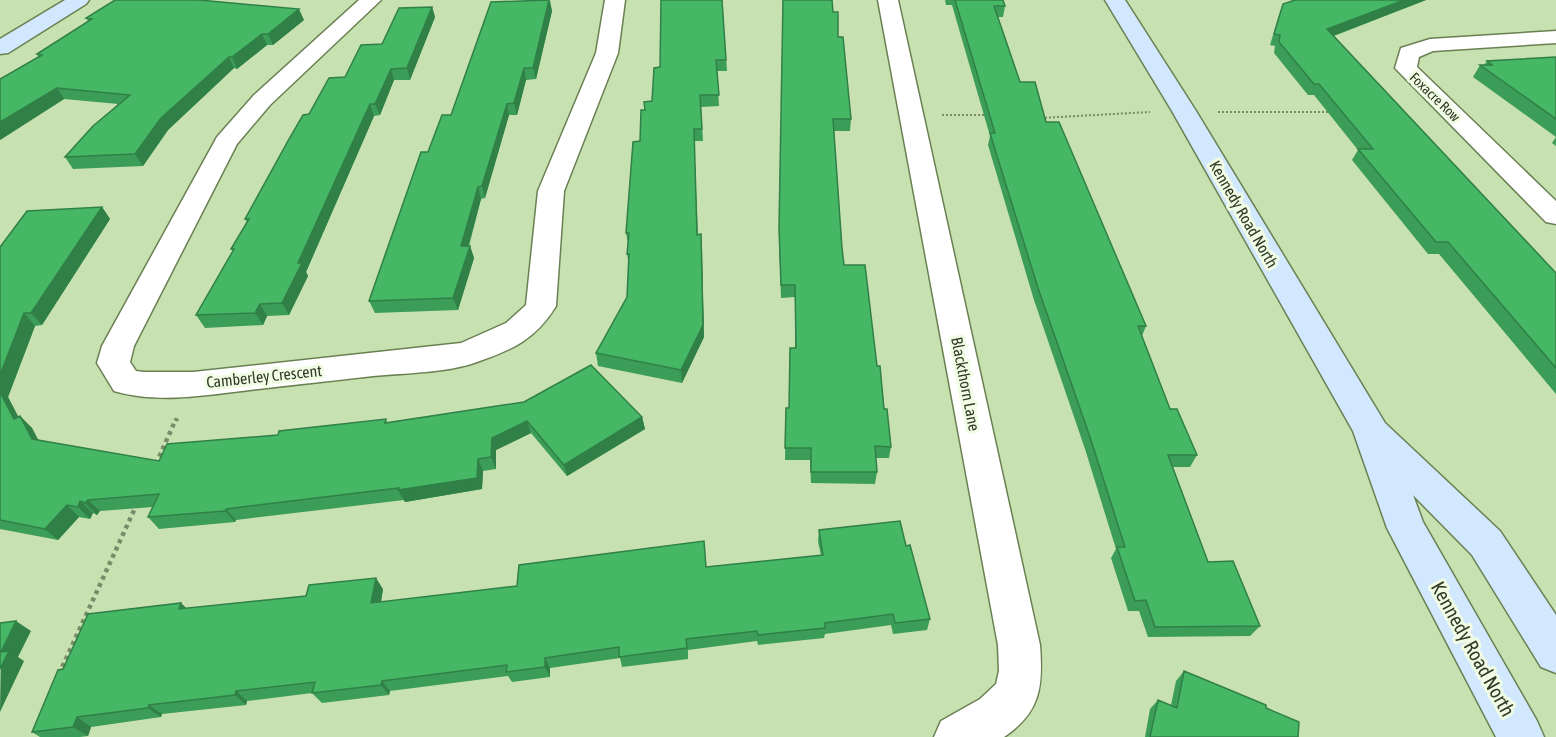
<svg xmlns="http://www.w3.org/2000/svg" width="1556" height="737" font-family="'Asap Condensed',sans-serif">
	<style>
		.lines { fill: none; stroke-linecap: round; stroke-linejoin: round }
		.street-casing { stroke: #6a8053; stroke-width: 3 }
		.secondary-casing { stroke: #6a8053; stroke-width: 3 }
		.path-far2 { stroke: #7a8b69; stroke-width: 2; stroke-dasharray: 2 2; stroke-linecap: butt }
		.path-far1 { stroke: #7a8b69; stroke-width: 4; stroke-dasharray: 3 3; stroke-linecap: butt }
		.path { stroke: #7a8b69; stroke-width: 4.5; stroke-dasharray: 4 4; stroke-linecap: butt }
		.street { fill: #fff; fill-rule: evenodd }
		.secondary { fill: #d2e8fe; fill-rule: evenodd }
		.wall { fill: #3b9d57 }
		.shaded-wall { fill: #308047 }
		.building { fill: #45b765; stroke: #308047; stroke-width: 1.5 }
		.labels { text-anchor: middle; stroke-width: 6; stroke-linejoin: round; paint-order: stroke }
		.far-street-label { font-size: 14px; fill: #313a27; stroke: #f0fde4 }
		.street-label { font-size: 16px; fill: #313a27; stroke: #f0fde4 }
		.near-street-label { font-size: 20px; fill: #313a27; stroke: #f0fde4 }
	</style>
	<rect width="100%" height="100%" fill="#c8e1b0"/>
	<g class="lines">
		<g class="street-casing">
			<path id="street" d="M359 0H381L270 105 237 144 134 346 130 362 136 371 144 372H193L461 343 506 323 526 305 538 191 596 53 605 0H625L618 53 564 191 556 306C536 339 512 350 477 362 447 373 405 373 373 376 332 381 291 385 250 390 206 395 158 404 114 391L97 363 102 346 217 137 254 95Z
				M878 0H898L1040 645C1043 686 1041 712 1004 737H934L941 721 980 699 996 684 999 671 998 645Z
				M1556 31V43L1433 51 1419 57 1417 67 1556 201V224L1546 222 1395 68 1401 48 1430 39Z"/>
		</g>
		<g class="secondary-casing">
			<path id="secondary" d="M65 0H89L86 4 8 53 0 54V39Z
				M1105 0H1125L1196 111 1385 423 1500 531 1556 615V673L1541 667 1472 555 1413 495 1423 522 1537 721 1544 737H1496L1387 528 1353 431 1172 111Z"/>
		</g>
		<path class="path-far2" d="M1218 112H1330
			M942 115H989
			M1041 118 1150 112"/>
		<path class="path-far1" d="M176 421 178 416"/>
		<path class="path" d="M156 464 176 419
			M59 674 136 506"/>
		<use href="#street" class="street"/>
		<use href="#secondary" class="secondary"/>
	</g>
	<path class="wall" d="M550 0 552 11 536 79 526 80 517 115H509L485 198 481 199 469 246H470L474 258 458 310 375 313 369 301 428 152 451 115Z
		M722 0 727 71H717L719 106 701 107 703 141H694L698 235 702 247 704 337 682 383 598 366 596 353 627 297 629 265 627 254 628 244 626 233 645 110 652 101Z
		M783 0 833 12 838 37 851 119 850 131H834L842 248 844 265 877 366 891 447 889 458H876L877 472 875 484 811 483 810 460H785L786 408H789L795 348V297L781 298 779 240Z
		M945 0H1003L1005 6 1003 17H998L1020 82 1046 122 1146 326 1142 336 1170 409 1197 455 1190 467H1173L1208 562 1260 626 1250 636 1148 637 1139 611H1128L1111 558 1116 549 1085 449 1034 300 988 145 990 136 952 5H946Z
		M1426 0 1334 36 1556 273V394L1439 254H1428L1352 160 1358 150 1314 95H1308L1274 53 1275 46 1270 45 1279 15 1283 4Z
		M432 7 435 17 410 80H394L380 115 374 116 306 272 308 276 289 315 267 316 263 325 205 328 196 315 233 251 231 249 247 222 245 219 309 114 345 77 382 44Z
		M86 18 304 20 273 45H267L237 69 234 68 168 130 143 166 73 169 65 157 118 104 64 99 0 140 38 57 37 54 88 21Z
		M1556 57V146L1552 143 1556 137 1473 77 1480 65H1484L1487 61Z
		M102 207 110 219 42 325 35 326 8 397 18 417 20 416 32 428 38 440 159 461 278 435 386 419 387 423 642 417 645 429 567 476 531 433 496 450V469L483 471 482 489 405 502 404 500 236 520 235 522 159 529 148 517 153 507 100 511 97 515 93 513 90 519 79 517 58 540 0 529V247Z
		M819 530 906 546 930 619 927 630 893 634 891 625 825 634 824 638 758 645 757 641 688 650V659L622 667 620 658 550 668V677L512 682 508 676 390 691 389 695 322 703 312 693 247 701 246 705 162 714 161 717 91 727 88 736 80 737H40L32 732 63 669 181 603 186 608 383 589 381 602 821 555 818 542Z
		M1184 671 1266 708 1298 737H1145L1150 709 1158 700 1171 705 1176 681Z"/>
	<path class="shaded-wall" d="M549 0 552 11 536 79 533 68Z
		M1404 0H1426L1322 40 1327 29Z
		M432 7 435 17 410 80 407 68Z
		M299 9 304 20 273 45 268 34Z
		M262 34 267 45 237 69 232 57Z
		M229 57 234 68 168 130 143 166 135 154 161 118Z
		M524 68 526 80 517 115 514 103Z
		M391 69 394 80 380 115 375 104Z
		M57 88 64 99 0 140V122Z
		M370 104 374 116 306 272 308 276 289 315 282 303 298 263Z
		M507 104 509 115 485 198 482 186Z
		M478 187 481 199 465 258 461 246Z
		M102 207 110 219 42 325 31 313Z
		M701 234 704 337 682 383 681 370Z
		M470 246 474 258 458 310 453 298Z
		M260 304 267 316 263 325 255 313Z
		M24 313 35 326 8 397 26 431 14 419 0 392V375Z
		M20 416 32 428 44 451 32 439Z
		M642 417 645 429 567 476 564 465Z
		M527 421 531 433 496 450V469L491 457 492 438Z
		M478 459 483 471 482 489 405 502 398 490Z
		M88 500 100 511 97 515 85 503Z
		M80 501 93 513 90 519 78 507Z
		M67 505 79 517 58 540 45 529Z
		M226 509 236 520 235 522 225 511Z
		M376 578 383 589 379 614 371 603Z
		M181 603 192 614 179 609Z
		M16 621 31 631 18 657 24 661 0 712 1 652Z
		M545 658 550 668V677L545 667Z
		M382 681 390 691 389 695 381 685Z
		M236 691 247 701 246 705 235 695Z
		M149 705 162 714 161 717 148 708Z
		M77 717 91 727 88 736 73 727Z"/>
	<path class="building" d="M115 0H199L299 9 268 34H262L232 57H229L161 118 135 154 65 157 93 126 130 95 57 88 0 122V79L42 55 37 54 92 19 86 18Z
		M549 0 533 68H524L514 103 507 104 482 186 478 187 461 246H470L453 298 369 301 421 152H428L442 115H451L491 2Z
		M661 0H722L726 60H716L719 95H700L702 129H694L697 235 701 234 703 325 681 370 596 353 627 297 629 254H627L629 233H626L633 142 640 141 641 110H645L644 102 652 101 654 68 660 67Z
		M783 0H832L833 12H838V37H843L851 119H833L842 248 844 265H865L877 366H880L884 409H887L891 447 875 446 877 472H811V448H785L786 408H789L790 348H796L795 285H781L779 228Z
		M955 0H1003L1005 6H994L1020 82H1035L1046 122H1059L1146 326H1138L1170 409H1177L1197 455H1168L1208 562 1233 561 1260 626 1155 627 1146 600 1135 601 1117 547H1125L1090 437 1038 288 990 133H995Z
		M1295 0H1404L1327 29 1556 273V368L1448 242H1436L1358 149H1373L1319 84H1314L1279 42 1280 35 1274 34 1283 4Z
		M432 7 407 68 391 69 375 104H370L298 263H302L282 303 260 304 255 313 196 315 234 249H231L249 219H245L289 139 303 115 309 114 329 78 345 77 361 45 382 44 399 8Z
		M1556 57V119L1480 65H1492L1487 61Z
		M102 207 31 313H24L0 375V247L27 211Z
		M591 365 642 417 564 465 527 421 492 438 491 457 478 459 477 478 398 490 399 488 226 509 225 511 148 517 159 494 88 500 85 503 80 501 78 507 67 505 45 529 0 520V392L14 419 20 416 32 439 159 461 167 444 278 435 279 431 386 419 385 423 524 402Z
		M900 521 906 546 910 545 930 619 895 623 893 614 825 623V628L758 635 757 631 686 639 687 648 619 657V647L545 658V667L506 672 507 665 382 681 381 685 312 693 315 682 236 691 235 695 149 705 148 708 77 717 73 727 32 732 58 670 63 669 88 614 181 603 179 609 306 596 309 585 376 578 371 603 517 586 519 565 704 541 706 567 823 555 819 530Z
		M16 621 1 652 9 651 0 669V623Z
		M1184 671 1266 705V708L1299 722 1298 737H1150L1158 700 1177 708Z"/>
	<g class="labels">
		<g class="far-street-label">
			<text transform="translate(1435 97) rotate(44)" y="5">Foxacre Row</text>
		</g>
		<g class="street-label">
			<text transform="translate(1244 214) rotate(60)" y="6">Kennedy Road North</text>
			<text transform="translate(264 376) rotate(-6)" y="6">Camberley Crescent</text>
			<text transform="translate(966 384) rotate(79)" y="6">Blackthorn Lane</text>
		</g>
		<g class="near-street-label">
			<text transform="translate(1473 649) rotate(61)" y="7">Kennedy Road North</text>
		</g>
	</g>
</svg>
